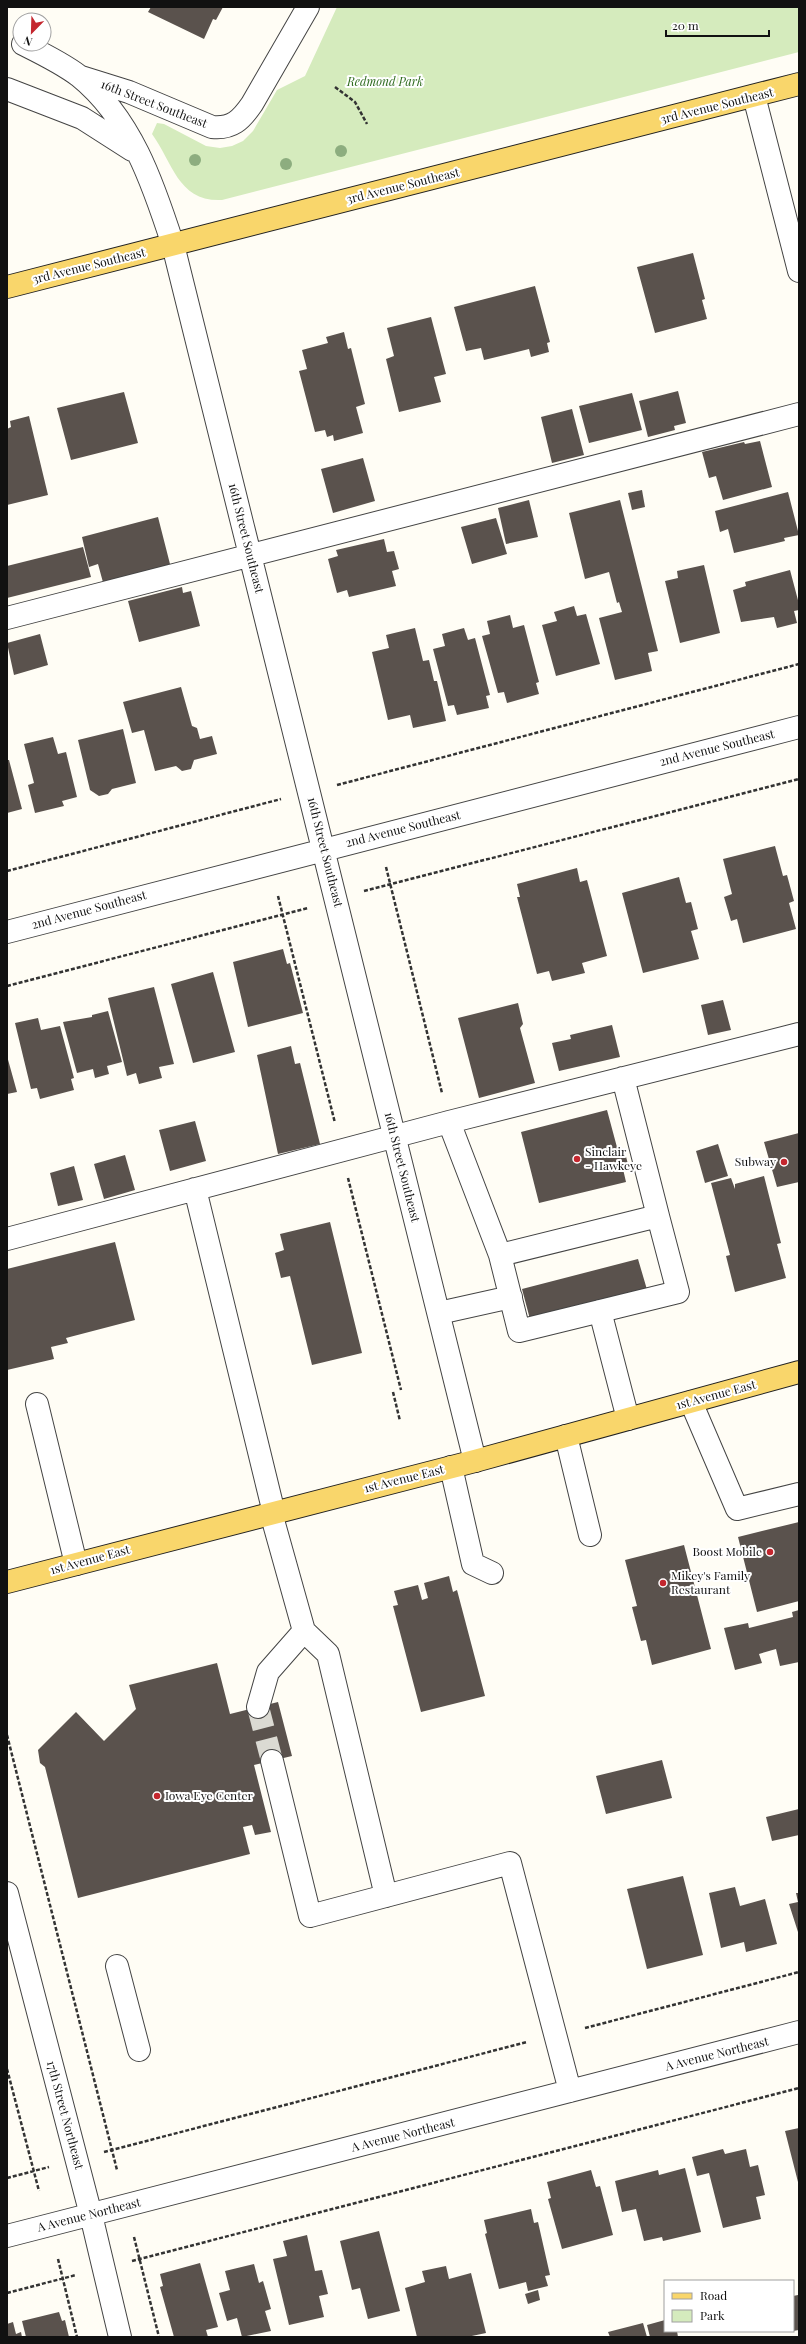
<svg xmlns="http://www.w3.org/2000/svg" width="806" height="2344" font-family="'Playfair Display',serif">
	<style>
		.green { fill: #d5ebbd }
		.building { fill: #5a524d }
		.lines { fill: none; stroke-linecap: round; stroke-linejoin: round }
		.minor-tunnel { stroke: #dbdad3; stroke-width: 22; stroke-dasharray: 22 11; stroke-linecap: butt }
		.minor-casing { stroke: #444; stroke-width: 24 }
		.major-casing { stroke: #222; stroke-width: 24 }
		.path { stroke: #333; stroke-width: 2.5; stroke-dasharray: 4 2; stroke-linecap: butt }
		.minor { stroke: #fff; stroke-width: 22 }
		.major { stroke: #f9d66b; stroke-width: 22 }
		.tree { fill: #8dad7f }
		.poi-dot { fill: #c4262e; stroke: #fff; stroke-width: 1.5 }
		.labels { text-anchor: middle; stroke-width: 4; stroke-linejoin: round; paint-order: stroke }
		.park-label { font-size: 12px; font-style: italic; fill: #2f6b1f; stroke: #fff }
		.street-label { font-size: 12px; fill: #111; stroke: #fff }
		.poi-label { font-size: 12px; fill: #111; stroke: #fff; text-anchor: start }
	</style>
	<rect width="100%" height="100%" fill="#fffdf5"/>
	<path class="green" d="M337 7H799V52L222 200C178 202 173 163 152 134L157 123 164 124 206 146 220 148 232 146 243 141 253 131 277 90 305 76Z"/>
	<path class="building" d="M151 7H223L216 20 213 19 204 39 148 12Z
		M693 253 705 299 702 300 707 319 655 333 637 267Z
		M535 286 550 342 547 343 549 352 531 357 529 349 484 360 481 348 466 351 454 307Z
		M431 317 446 374 434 377 441 402 399 412 386 359 394 356 387 328Z
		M344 332 348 349 351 348 365 404 356 407 363 433 334 441 333 435 327 437 325 430 315 432 299 371 307 369 302 350 328 343 326 337Z
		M678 391 686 423 674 426 675 430 648 437 639 401Z
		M124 392 138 443 71 460 57 408Z
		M632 393 642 430 589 443 579 406Z
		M572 409 584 455 552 463 541 417Z
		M29 416 48 495 7 505V429L11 427 10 421Z
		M760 441 772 487 723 500 716 476 709 478 702 452 744 442 745 444Z
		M363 458 375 501 333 513 321 469Z
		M642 490 645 507 632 510 628 493Z
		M788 492 799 535 784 538 785 541 734 553 728 529 720 532 715 511Z
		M529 500 538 537 506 544 498 508Z
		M620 500 658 651 648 653 652 671 615 680 599 618 622 612 619 602 617 603 609 572 585 579 569 513Z
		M158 517 171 568 104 586 98 564 89 567 82 537Z
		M496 518 507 554 472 564 461 527Z
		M384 539 387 552 394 551 399 569 392 571 396 586 349 597 347 590 337 593 328 559 338 556 336 550Z
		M83 547 91 577 7 598V566Z
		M704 565 720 633 680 643 665 581 678 578 677 571Z
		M790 570 799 604V610L794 611 797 623 777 628 774 617 741 622 733 590 746 586 745 582Z
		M182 587 183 593 191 591 200 626 139 642 128 601Z
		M574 606 577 616 586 614 600 664 556 676 542 625 557 621 554 612Z
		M510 615 513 628 524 625 539 682 536 683 539 694 507 703 504 692 498 693 482 636 490 634 487 621Z
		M415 628 423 661 429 660 434 681H437L446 721 413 728 410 715 388 720 372 652 389 648 386 635Z
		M464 628 468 640 475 638 490 695 486 696 489 708 457 715 454 705 448 706 433 649 445 646 442 634Z
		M40 634 48 665 14 675 7 643Z
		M181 687 192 726 197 728 200 739 212 736 217 754 194 760 191 769 182 771 176 766 155 771 144 730 132 733 123 702Z
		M123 729 136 783 112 789 108 794 99 796 90 790 78 740Z
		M53 737 58 754 66 752 77 797 62 801 64 806 35 813 28 785 34 783 24 744Z
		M7 760H9L22 809 7 813Z
		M775 846 783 876 787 875 794 901 789 903 796 929 743 943 737 919 731 921 724 897 732 894 723 859Z
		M577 868 580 882 587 880 607 956 582 963 585 973 552 981 549 971 537 974 517 897H520L517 884Z
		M679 877 686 903 691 902 698 929 691 931 699 959 643 973 622 893Z
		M283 949 287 964 290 963 303 1013 248 1027 233 962Z
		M213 972 235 1052 193 1063 171 984Z
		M154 987 174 1064 159 1067 162 1078 139 1084 136 1073 127 1076 108 998Z
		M723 1000 731 1030 708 1035 701 1005Z
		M518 1003 523 1024 520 1028 535 1083 479 1098 458 1018Z
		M108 1011 122 1062 107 1066 109 1074 95 1078 93 1069 77 1073 63 1022 92 1017V1015Z
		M38 1018 41 1030 60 1026 74 1078 71 1079 74 1090 40 1099 37 1088 31 1089 15 1023Z
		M612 1025 620 1057 559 1071 552 1043 571 1039 570 1035Z
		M291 1046 295 1064 300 1063 320 1144 278 1154 257 1055Z
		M7 1056 17 1092 7 1094Z
		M607 1110 618 1151 624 1149 629 1168 623 1169 626 1182 539 1203 521 1132Z
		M195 1121 206 1161 170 1171 159 1130Z
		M799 1133V1182L777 1187 764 1142Z
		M718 1144 728 1176 705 1183 696 1151Z
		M125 1155 135 1190 104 1199 94 1164Z
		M74 1166 83 1200 58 1206 50 1173Z
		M764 1176 781 1243 777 1244 786 1278 735 1292 726 1256 730 1255 711 1183 731 1178 735 1189V1184Z
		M330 1222 362 1353 312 1365 290 1276 281 1278 275 1253 284 1250 280 1234Z
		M115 1242 135 1320 66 1338 68 1343 51 1347 54 1359 7 1370V1269Z
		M638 1259 648 1293 531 1323 522 1289Z
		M799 1522V1601L757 1612 738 1537Z
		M684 1545 711 1649 652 1665 646 1640 641 1641 632 1607 637 1606 625 1560Z
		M449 1576 453 1592 457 1590 485 1696 421 1712 393 1606 398 1605 394 1591 418 1585 422 1600 428 1598 424 1583Z
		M799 1610V1662L780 1666 776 1649 759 1654 762 1663 735 1670 724 1628 748 1623 749 1628 793 1617 792 1612Z
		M217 1663 230 1714 278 1702 292 1756 254 1765 271 1832 255 1835 252 1825 243 1827 250 1854 78 1898 45 1767 40 1763 38 1750 76 1712 104 1741 136 1709 129 1685Z
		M662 1760 672 1798 606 1814 596 1776Z
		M799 1809V1835L772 1841 766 1817Z
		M683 1876 703 1955 647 1969 627 1889Z
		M735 1887 740 1906 765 1899 777 1944 746 1952 744 1942 721 1948 709 1893Z
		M796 1893H799L798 1932 789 1904 798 1902Z
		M799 2128V2182H798L785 2131Z
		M723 2149 725 2154 746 2149 750 2167 758 2165 765 2195 756 2197 761 2219 723 2228 709 2173 697 2176 692 2157Z
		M685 2168 701 2232 663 2241 662 2237 644 2241 636 2209 622 2212 615 2181 658 2170 659 2175Z
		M591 2170 596 2187 600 2186 613 2235 562 2249 548 2199 551 2198 547 2182Z
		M531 2209 534 2223 538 2222 550 2275 545 2276 548 2286 528 2291 526 2282 499 2289 485 2234 487 2233 484 2220Z
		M379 2231 400 2311 368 2319 360 2288 352 2290 340 2241Z
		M307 2235 315 2271 322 2270 328 2294 319 2296 324 2317 289 2325 273 2259 287 2256 283 2241Z
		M200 2263 218 2327 206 2330 208 2337H174L160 2287 163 2286 160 2274Z
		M254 2264 259 2283 263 2281 271 2309 265 2311 271 2331 242 2337 237 2318 227 2321 219 2293 230 2290 225 2271Z
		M446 2266 449 2279 471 2273 486 2333 467 2337H417L405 2288 425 2282 422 2271Z
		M538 2290 540 2300 528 2304 525 2294Z
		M798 2295 799 2330 793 2331V2296Z
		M59 2312 62 2321 65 2320 69 2337H26L22 2321Z
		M665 2320V2331H677L678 2337H650L647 2325Z
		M13 2322 16 2334 21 2332 22 2337H7V2324Z
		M643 2323 647 2337H610L608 2332Z"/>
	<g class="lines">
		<path class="minor-tunnel" d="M258 1707 272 1761"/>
		<g class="minor-casing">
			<path id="minor" d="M23 44C41 53 62 63 79 76 131 118 153 183 173 245L475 1461
				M81 77 129 92 212 127C232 129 241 120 252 104L308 7
				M7 89 82 118 132 150
				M754 96 799 271
				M7 618 799 414
				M7 932 799 727
				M449 1122 500 1255 658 1216 623 1078
				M195 1189 274 1513
				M7 1239 449 1122 799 1034
				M500 1255 519 1331 678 1292 658 1216
				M600 1311 628 1419
				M439 1313 511 1297
				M691 1402 737 1509 799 1494
				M37 1404 76 1564
				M566 1436 590 1535
				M451 1467 473 1564 492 1573
				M271 1513 304 1631 328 1654 386 1896
				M258 1707 268 1672 304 1631
				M272 1761 310 1916 510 1863 570 2091
				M7 1893 91 2215 120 2337
				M117 1966 139 2050
				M7 2236 799 2032"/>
		</g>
		<g class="major-casing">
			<path id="major" d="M7 287 799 84
				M7 1582 475 1461 799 1372"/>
		</g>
		<path class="path" d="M335 87 355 102 367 124
			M337 785 799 664
			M386 867 442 1093
			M7 871 281 799
			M364 891 799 779
			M278 896 335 1123
			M7 986 308 908
			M348 1178 401 1390
			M393 1392 400 1421
			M7 1735 117 2170
			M585 2028 799 1972
			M7 2069 39 2191
			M104 2152 527 2042
			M7 2178 49 2167
			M134 2237 159 2337
			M58 2259 77 2337
			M132 2261 799 2088
			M7 2293 76 2275"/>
		<use href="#minor" class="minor"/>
		<use href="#major" class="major"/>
	</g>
	<g class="tree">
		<circle cx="341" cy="151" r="6"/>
		<circle cx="195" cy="160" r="6"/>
		<circle cx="286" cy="164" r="6"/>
	</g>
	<g class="poi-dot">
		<circle cx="577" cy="1159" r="4"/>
		<circle cx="784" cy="1162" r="4"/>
		<circle cx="770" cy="1552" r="4"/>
		<circle cx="663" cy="1583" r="4"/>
		<circle cx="157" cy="1796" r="4"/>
	</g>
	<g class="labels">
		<g class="park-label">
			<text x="385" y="86">Redmond Park</text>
		</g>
		<g class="street-label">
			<text transform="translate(154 104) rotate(21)" y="4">16th Street Southeast</text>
			<text transform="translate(717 106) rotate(-14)" y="4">3rd Avenue Southeast</text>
			<text transform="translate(403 186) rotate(-14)" y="4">3rd Avenue Southeast</text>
			<text transform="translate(89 266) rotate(-14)" y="4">3rd Avenue Southeast</text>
			<text transform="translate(246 538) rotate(76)" y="4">16th Street Southeast</text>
			<text transform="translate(717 748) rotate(-14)" y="4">2nd Avenue Southeast</text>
			<text transform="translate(403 829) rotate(-14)" y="4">2nd Avenue Southeast</text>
			<text transform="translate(325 852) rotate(76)" y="4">16th Street Southeast</text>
			<text transform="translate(89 910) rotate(-15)" y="4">2nd Avenue Southeast</text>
			<text transform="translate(402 1167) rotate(76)" y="4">16th Street Southeast</text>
			<text transform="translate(716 1395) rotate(-15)" y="4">1st Avenue East</text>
			<text transform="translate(404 1479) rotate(-14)" y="4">1st Avenue East</text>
			<text transform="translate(90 1560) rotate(-15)" y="4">1st Avenue East</text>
			<text transform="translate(717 2054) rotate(-14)" y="4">A Avenue Northeast</text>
			<text transform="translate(65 2115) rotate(75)" y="4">17th Street Northeast</text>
			<text transform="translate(403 2135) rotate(-14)" y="4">A Avenue Northeast</text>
			<text transform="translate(89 2215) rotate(-14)" y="4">A Avenue Northeast</text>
		</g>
		<g class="poi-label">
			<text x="585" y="1156">Sinclair<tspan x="585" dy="14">- Hawkeye</tspan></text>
			<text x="776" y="1166" text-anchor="end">Subway</text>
			<text x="762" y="1556" text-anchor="end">Boost Mobile</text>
			<text x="671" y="1580">Mikey's Family<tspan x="671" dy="14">Restaurant</tspan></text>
			<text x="165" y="1800">Iowa Eye Center</text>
		</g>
	</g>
	<rect width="806" height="2344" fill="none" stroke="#111111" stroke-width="16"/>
	<rect x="664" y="2280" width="130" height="52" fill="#ffffff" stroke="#a0a0a0"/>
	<rect x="672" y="2293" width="20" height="6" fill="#f9d66b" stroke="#a0a0a0"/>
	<text x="700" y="2300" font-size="12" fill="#111111">Road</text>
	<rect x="672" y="2310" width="20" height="12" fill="#d5ebbd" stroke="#a0a0a0"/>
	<text x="700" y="2320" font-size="12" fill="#111111">Park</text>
	<g transform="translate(32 32) rotate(203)"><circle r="19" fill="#ffffff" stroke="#a0a0a0"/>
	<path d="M0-3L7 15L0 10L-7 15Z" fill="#c4262e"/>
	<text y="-6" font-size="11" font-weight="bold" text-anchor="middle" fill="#111111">N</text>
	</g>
	<path d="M666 30v6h103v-6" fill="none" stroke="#111111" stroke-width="2"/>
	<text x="672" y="30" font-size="12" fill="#111111" stroke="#ffffff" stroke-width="3" paint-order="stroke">20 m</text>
</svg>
